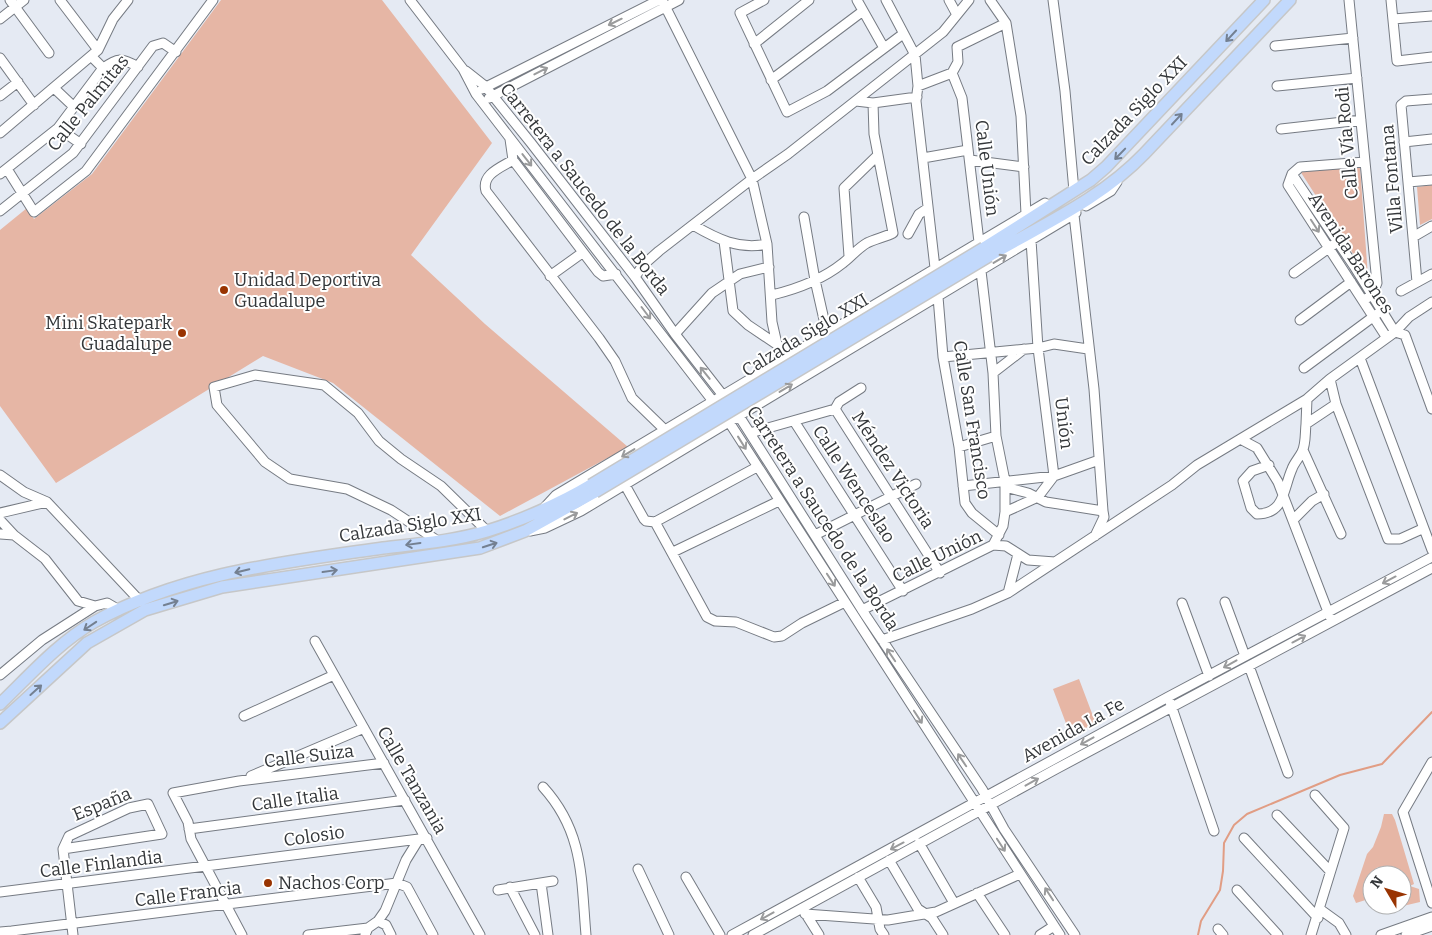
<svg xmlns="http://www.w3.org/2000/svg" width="1432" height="935" font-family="Bitter,serif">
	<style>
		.green { fill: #e6b6a5 }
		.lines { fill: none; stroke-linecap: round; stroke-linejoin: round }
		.stream { stroke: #e19d84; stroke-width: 2 }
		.minor-casing { stroke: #767b83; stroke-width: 11 }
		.major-casing { stroke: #c6c7c8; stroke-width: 14 }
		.minor { stroke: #fff; stroke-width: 9 }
		.major { stroke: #c2d9fc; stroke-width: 11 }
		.major-bridge-casing { stroke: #c6c7c8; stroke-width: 14; stroke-linecap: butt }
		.major-bridge { stroke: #c2d9fc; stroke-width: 11 }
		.oneway { stroke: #9a9b9c }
		.oneway2 { stroke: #748091 }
		.poi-dot { fill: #993402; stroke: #fff; stroke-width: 2 }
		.labels { text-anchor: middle; stroke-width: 4; stroke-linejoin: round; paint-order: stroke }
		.street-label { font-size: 18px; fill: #34373a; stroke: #fff }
		.poi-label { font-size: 18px; fill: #34373a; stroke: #fff; text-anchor: start }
	</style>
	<rect width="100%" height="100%" fill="#e5eaf3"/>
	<path class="green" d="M221 0H382L492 143 411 255 485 324 628 447 500 516 333 383 263 356 56 483 0 406V230L27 208 34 219 92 174Z
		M1360 167 1368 277 1300 171Z
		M1432 185V219L1420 225 1417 187Z
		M1079 679 1096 724 1070 734 1053 689Z
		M1384 814H1392L1395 820 1414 884 1410 886 1419 889 1420 902 1403 906 1396 911 1393 905H1402V875H1372V898L1356 903 1353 896 1367 854 1373 847 1381 827Z"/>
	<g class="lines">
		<path class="stream" d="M1198 935 1201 921 1220 890 1223 871 1224 843 1234 825 1247 814 1340 775 1382 764 1432 712"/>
		<g class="minor-casing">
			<path id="minor" d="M10 0 49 53
				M60 0 98 50
				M410 0 463 69 476 94 729 422 1060 935
				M662 0 752 179 767 244 772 322 777 344
				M764 0 740 13 787 112 827 91 903 34
				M857 0 884 48
				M886 0 915 55 918 86 916 101 935 268
				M949 0 956 13
				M990 0 1006 23 1021 116 1026 214
				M1053 0 1065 91 1074 191
				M1349 0 1377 283 1372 295 1364 300
				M1391 0 1397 61 1432 57
				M0 19 24 0
				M1393 19 1432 16
				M754 44 809 0
				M1275 46 1353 38
				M91 56 103 68C119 58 121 57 138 67
				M0 58 34 105
				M466 71 485 86 531 143 635 277 675 334 739 416 866 616 982 789 1004 829 1075 935
				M952 73 962 98 979 242
				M771 80 863 11
				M918 86 952 73 958 62 957 47 1006 23
				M1277 86 1357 78
				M54 88 73 106
				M482 89 659 0
				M0 96 18 82
				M489 98 679 0
				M856 101 873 103 917 97
				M58 128 81 144
				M1281 129 1361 120
				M0 133 98 50 113 19 128 0
				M510 139 513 160C502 167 481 174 486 191L599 338 615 361 632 398 666 431
				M1404 142 1432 139
				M923 158 968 150
				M513 160 598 272 603 276 616 274
				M970 160 1024 167
				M1365 162 1300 167 1292 174 1288 185 1387 338
				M7 169 34 212 86 171 213 0
				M0 174 58 128 103 68
				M1292 174 1354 266 1395 332 1405 335 1432 409
				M1408 182 1432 180
				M1086 206 1111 191 1117 182
				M0 211 73 153 153 46 163 43 176 52
				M1074 215 1094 389 1103 511 1104 517 1095 536
				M804 217 815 280 827 333
				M693 225C717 239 739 250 767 244
				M908 234 919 214 928 208
				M1413 237 1432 226
				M724 241 733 311 748 325 791 354
				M849 256 844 188 878 155
				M981 271 993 373 996 436 1005 481V512
				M1294 273 1333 245
				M550 276 582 253
				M635 277 643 265 659 251 752 179 788 154 943 32 969 0
				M1417 282 1401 105 1406 101 1432 99
				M1401 291 1432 274
				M772 295C797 289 823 279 843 263 851 257 858 248 867 243 875 239 885 237 893 233L874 134 873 103
				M938 297 943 357 959 447 965 503 972 513 999 535
				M1300 320 1351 282
				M675 334 712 293 740 274 769 267
				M943 357 1038 348 1054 344 1088 349
				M1360 358 1432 550
				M1304 368 1377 314
				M993 373 1024 349
				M1330 379 1336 404 1388 539H1400L1422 529
				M1307 399 1306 424 1336 404
				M835 409 940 573
				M794 421 903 591
				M750 433 835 409 839 402 861 388
				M1242 440 1257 448 1278 482 1330 617
				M959 447 996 436
				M1303 450 1341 534
				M1269 465 1252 471 1243 481 1251 508 1257 514C1285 514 1283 489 1292 469 1294 463 1299 458 1302 452 1306 444 1305 433 1306 424
				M0 475 24 492 47 502 140 601
				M625 485 644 519 646 521 655 522 707 617 715 621 736 622 774 637 782 636 802 623 845 602
				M963 486 1054 476 1099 460
				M1005 487 1028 493 1046 502 1103 511
				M545 507 556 495 1045 203
				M0 513 47 502
				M0 520 14 535 45 559 78 601 95 606 107 603 119 610
				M1293 520 1312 501 1324 494
				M655 522 757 467
				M530 531 545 528 581 511 1076 213
				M0 534 14 535
				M815 535 916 484
				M438 541 391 510 347 489 290 479 265 462 217 405 214 387 255 375 324 385 358 413 379 441 401 459 441 486 487 531
				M993 545 1003 526 1005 512 1038 497 1054 476 1038 348 1031 240
				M673 552 779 501
				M1008 593 1018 554
				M1225 602 1245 656
				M1182 603 1209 676
				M862 610 993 545 1006 546 1028 560 1055 562
				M882 640 972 609 1008 593 1172 485 1197 465 1307 399 1330 379 1395 332 1409 317 1432 302
				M315 641 480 935
				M1249 666 1288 773
				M0 675 42 640 95 606
				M1170 702 1214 831
				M244 716 334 675
				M1432 762 1403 812 1432 903
				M251 776 364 728
				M543 787C584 832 581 878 586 935
				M1277 815 1330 871
				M189 829 405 800
				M1244 838 1318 918
				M919 843 954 903
				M63 849 162 834 148 804 129 808 69 836 63 849 73 935
				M889 860 918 909 932 918 943 935
				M638 869 669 935
				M686 877 720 935
				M858 877 876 907 880 929 884 935
				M541 883 548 935
				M510 887 535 935
				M498 890 553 881
				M1237 890 1278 935
				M0 892 427 838
				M977 893 1005 935
				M1321 910 1339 923 1346 935
				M804 911 819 935
				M805 914 888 920 936 912 1020 874
				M378 921 386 925 391 935
				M1218 929 1223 935
				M12 931 397 883 407 887 433 935
				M0 932 12 931V935
				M242 935 191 839 188 822 173 793 239 781 384 763
				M308 935 368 928
				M365 935 368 928 378 921 385 911 406 860 419 839
				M732 935 1168 697 1432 557
				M753 935 1056 769 1432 568
				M1040 935 1054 926
				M1311 935 1344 828 1315 795
				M1381 935 1432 917
				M1406 935 1432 926"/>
		</g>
		<g class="major-casing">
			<path id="major" d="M984 248 1091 180 1106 167 1264 0
				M989 256C1042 225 1101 199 1144 154L1290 0
				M0 704C29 676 59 642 94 622 182 573 285 562 383 548 417 544 454 541 487 531 520 521 561 503 591 485
				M0 723 87 643 145 610 222 587 480 548 525 531 595 492"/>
		</g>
		<use href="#minor" class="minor"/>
		<use href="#major" class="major"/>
		<g class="major-bridge-casing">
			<path id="major-bridge" d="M591 485 984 248
				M595 492 989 256"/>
		</g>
		<use href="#major-bridge" class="major-bridge"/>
	</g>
	<defs><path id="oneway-shaft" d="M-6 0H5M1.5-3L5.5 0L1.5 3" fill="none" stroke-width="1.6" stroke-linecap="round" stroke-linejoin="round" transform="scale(1.25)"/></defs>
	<g class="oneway">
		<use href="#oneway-shaft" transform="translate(615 22) rotate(154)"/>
		<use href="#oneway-shaft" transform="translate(541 71) rotate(-27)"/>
		<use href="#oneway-shaft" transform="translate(527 160) rotate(52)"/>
		<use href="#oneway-shaft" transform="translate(1315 226) rotate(57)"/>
		<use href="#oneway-shaft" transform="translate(1000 259) rotate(-31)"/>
		<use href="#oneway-shaft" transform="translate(646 313) rotate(53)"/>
		<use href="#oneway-shaft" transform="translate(705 373) rotate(-129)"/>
		<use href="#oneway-shaft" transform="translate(786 388) rotate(-31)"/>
		<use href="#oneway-shaft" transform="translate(742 443) rotate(58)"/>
		<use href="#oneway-shaft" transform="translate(628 453) rotate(149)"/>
		<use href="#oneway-shaft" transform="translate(571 516) rotate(-27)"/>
		<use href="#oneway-shaft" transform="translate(831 580) rotate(57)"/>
		<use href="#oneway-shaft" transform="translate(1389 580) rotate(152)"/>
		<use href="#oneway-shaft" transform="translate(1299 639) rotate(-28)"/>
		<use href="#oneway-shaft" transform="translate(891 655) rotate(-124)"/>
		<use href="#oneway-shaft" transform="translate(1230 664) rotate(151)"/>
		<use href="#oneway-shaft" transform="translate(918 717) rotate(57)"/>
		<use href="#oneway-shaft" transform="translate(1087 741) rotate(151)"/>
		<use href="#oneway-shaft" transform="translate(962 760) rotate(-124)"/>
		<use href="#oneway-shaft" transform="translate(1032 782) rotate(-29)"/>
		<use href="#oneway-shaft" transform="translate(1001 845) rotate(57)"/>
		<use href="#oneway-shaft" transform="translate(897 846) rotate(152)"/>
		<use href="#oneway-shaft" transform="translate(1049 894) rotate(-123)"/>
		<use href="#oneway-shaft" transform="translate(767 916) rotate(151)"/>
	</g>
	<g class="oneway2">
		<use href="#oneway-shaft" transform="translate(1231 36) rotate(133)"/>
		<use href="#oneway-shaft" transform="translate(1177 119) rotate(-47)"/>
		<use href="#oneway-shaft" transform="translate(1120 154) rotate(134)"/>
		<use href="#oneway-shaft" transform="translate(413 544) rotate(172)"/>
		<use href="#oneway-shaft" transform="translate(490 545) rotate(-18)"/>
		<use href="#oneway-shaft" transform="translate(242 571) rotate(167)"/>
		<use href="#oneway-shaft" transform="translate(330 571) rotate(-8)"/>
		<use href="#oneway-shaft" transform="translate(171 603) rotate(-17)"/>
		<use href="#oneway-shaft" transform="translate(90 626) rotate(146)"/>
		<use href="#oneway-shaft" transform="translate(36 690) rotate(-42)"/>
	</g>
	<g class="poi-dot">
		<circle cx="224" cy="290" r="5"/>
		<circle cx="182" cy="333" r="5"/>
		<circle cx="268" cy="883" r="5"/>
	</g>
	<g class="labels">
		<g class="street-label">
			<text transform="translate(88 103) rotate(-51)" y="6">Calle Palmitas</text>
			<text transform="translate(1134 111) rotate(-46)" y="6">Calzada Siglo XXI</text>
			<text transform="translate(1347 143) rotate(-95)" y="6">Calle Vía Rodi</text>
			<text transform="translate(987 168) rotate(83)" y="6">Calle Unión</text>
			<text transform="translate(1392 179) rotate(-95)" y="6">Villa Fontana</text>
			<text transform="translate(585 189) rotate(52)" y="6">Carretera a Saucedo de la Borda</text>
			<text transform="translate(1351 253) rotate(57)" y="6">Avenida Barones</text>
			<text transform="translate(805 335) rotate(-31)" y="6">Calzada Siglo XXI</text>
			<text transform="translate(972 420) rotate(81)" y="6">Calle San Francisco</text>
			<text transform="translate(1064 423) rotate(83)" y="6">Unión</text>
			<text transform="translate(893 470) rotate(57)" y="6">Méndez Victoria</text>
			<text transform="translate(854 484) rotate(57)" y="6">Calle Wenceslao</text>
			<text transform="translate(823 518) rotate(57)" y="6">Carretera a Saucedo de la Borda</text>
			<text transform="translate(410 525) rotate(-9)" y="6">Calzada Siglo XXI</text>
			<text transform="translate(937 556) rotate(-26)" y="6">Calle Unión</text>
			<text transform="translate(1073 730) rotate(-29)" y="6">Avenida La Fe</text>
			<text transform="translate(309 756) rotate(-7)" y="6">Calle Suiza</text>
			<text transform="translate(412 780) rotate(60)" y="6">Calle Tanzania</text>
			<text transform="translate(295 799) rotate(-8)" y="6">Calle Italia</text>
			<text transform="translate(102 804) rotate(-22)" y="6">España</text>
			<text transform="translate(314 836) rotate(-8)" y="6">Colosio</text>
			<text transform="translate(101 864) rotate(-7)" y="6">Calle Finlandia</text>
			<text transform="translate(188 894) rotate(-7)" y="6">Calle Francia</text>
		</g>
		<g class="poi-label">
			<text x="234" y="286">Unidad Deportiva<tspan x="234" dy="21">Guadalupe</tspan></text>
			<text x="172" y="329" text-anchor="end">Mini Skatepark<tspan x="172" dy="21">Guadalupe</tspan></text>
			<text x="278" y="889">Nachos Corp</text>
		</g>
	</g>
	<g transform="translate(1387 890) rotate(308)"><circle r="24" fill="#ffffff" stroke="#aeafb0"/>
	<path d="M0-4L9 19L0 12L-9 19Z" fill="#993402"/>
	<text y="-8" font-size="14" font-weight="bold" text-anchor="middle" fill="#34373a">N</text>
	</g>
</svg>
